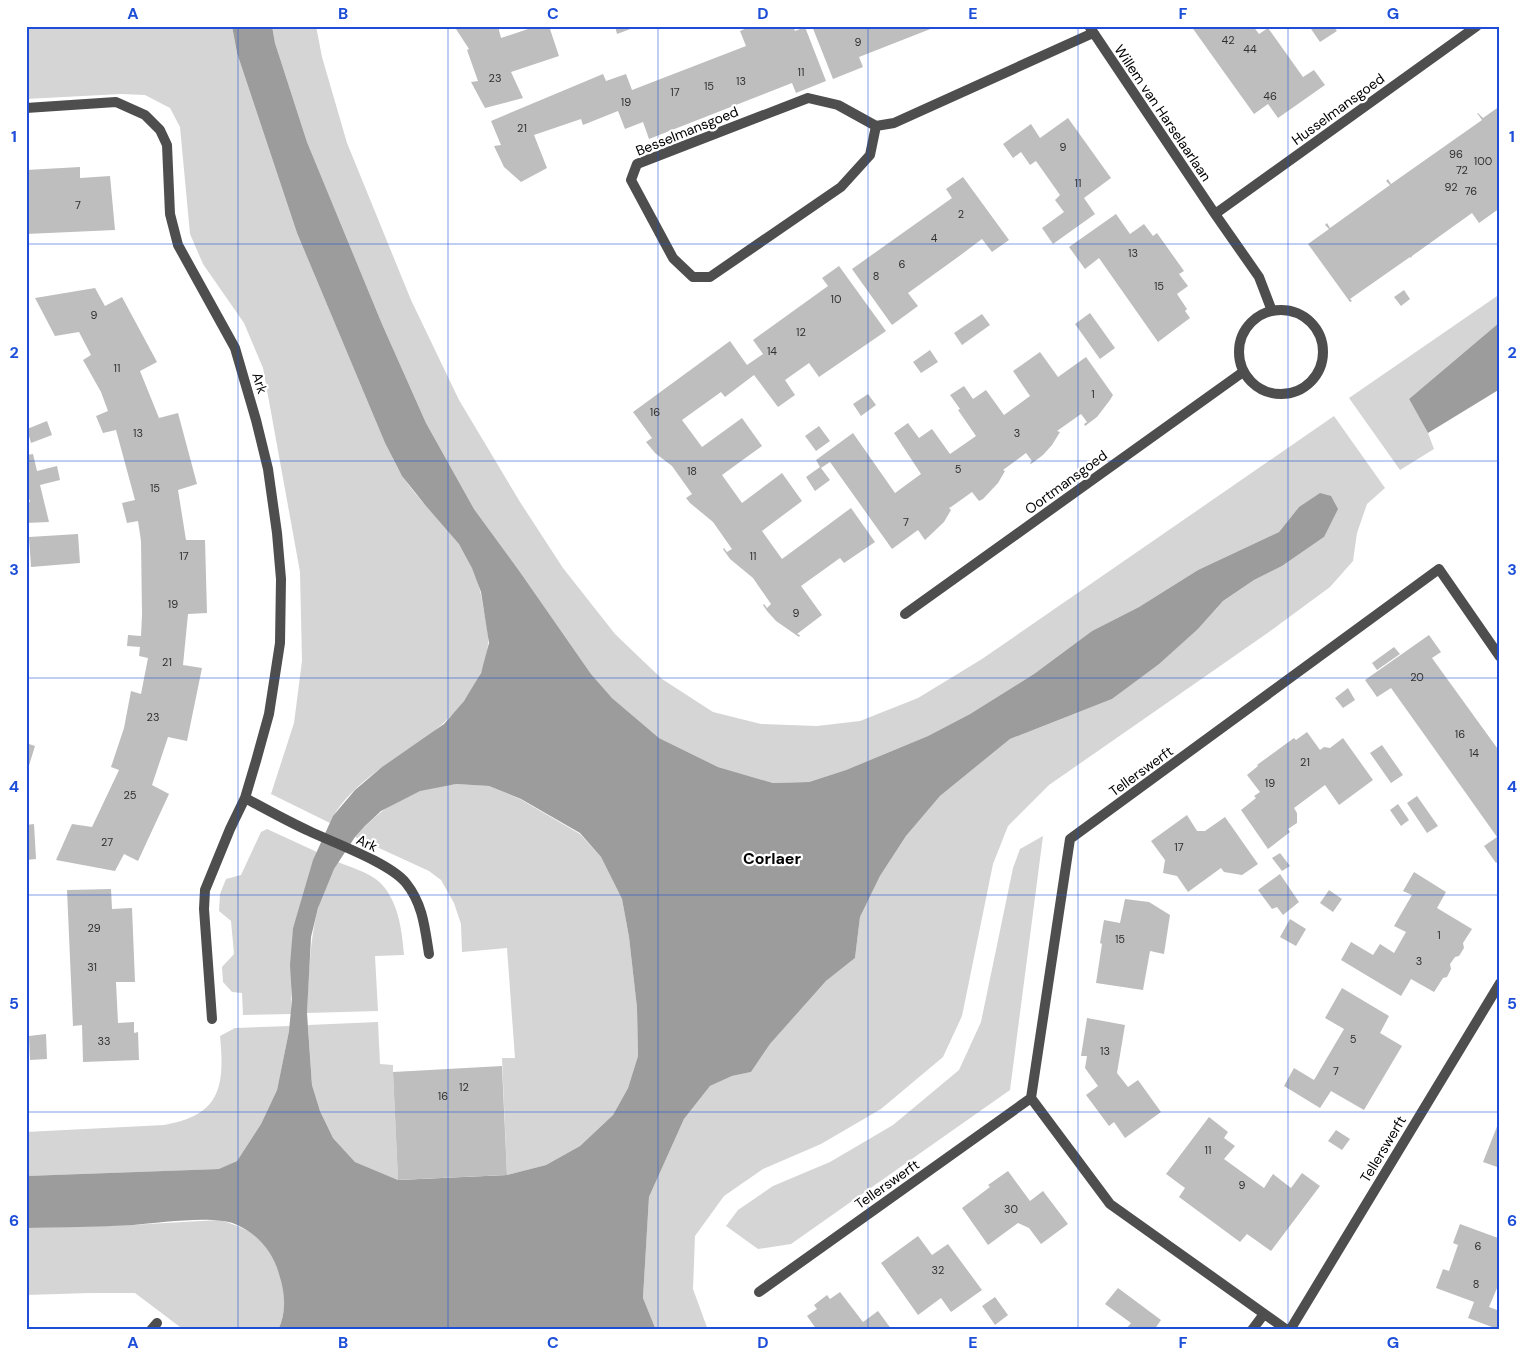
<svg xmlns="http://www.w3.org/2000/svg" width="1526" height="1356" font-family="'DM Sans',sans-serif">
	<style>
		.green { fill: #d5d5d5 }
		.water { fill: #9c9c9c; fill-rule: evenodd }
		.building { fill: #bebebe }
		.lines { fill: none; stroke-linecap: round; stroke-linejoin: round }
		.minor { stroke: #4e4e4e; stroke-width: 10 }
		.grid { fill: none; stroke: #1d4ed8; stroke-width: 1; stroke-opacity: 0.55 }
		.labels { text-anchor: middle; stroke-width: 4.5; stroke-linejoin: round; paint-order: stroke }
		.number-label { font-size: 11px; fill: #303030 }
		.street-label { font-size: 14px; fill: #000; stroke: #fff }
		.quarter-label { font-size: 16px; font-weight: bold; fill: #000; stroke: #fff }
		.neatline { fill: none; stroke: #1d4ed8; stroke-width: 2 }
		.grid-label { font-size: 16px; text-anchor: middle; font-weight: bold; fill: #1d4ed8 }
	</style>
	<rect width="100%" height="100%" fill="#fff"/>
	<path class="green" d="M26 26H232L237 53 297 233 385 443C391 454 396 466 403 477 419 501 441 520 459 543 472 561 480 585 483 606 485 618 489 632 488 644 485 682 455 717 425 738 394 759 346 787 330 823L271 794 294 723 302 661 300 572 263 368 244 323 203 264 190 234 180 127 170 108 145 95 121 94 26 99Z
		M272 26H316L322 57 347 143 411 300 459 400 520 502 563 568 615 634 662 679 713 712 761 724 817 726 860 721 918 698 982 659 1334 416 1385 488 1367 504 1357 533 1353 561 1330 587 1269 632 1049 785 1008 826 993 864 962 1016 943 1057 881 1109 821 1144 763 1169 724 1196 695 1236 693 1289 708 1330H656L643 1298 649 1197 684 1119 710 1086 732 1076 751 1072 770 1044 826 981 855 958 860 917 880 876 906 836 940 796 1010 739 1112 699 1159 663 1198 629 1223 601 1254 580 1282 566 1324 537 1299 507 1279 532 1198 570 1139 607 1092 631 1034 674 970 714 928 736 846 770 809 782 773 783 718 767 659 738 612 698 591 674 520 572 474 509 426 423 382 324 307 142 275 43Z
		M1500 294V322L1409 399 1428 433 1434 449 1400 470 1349 398Z
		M456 784 489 786 520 799 580 834 601 857 622 899 629 937 637 1008 638 1056 628 1088 613 1115 580 1146 546 1165 507 1175 502 1058H515L507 948 462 952 461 924 454 903 441 880 429 871 355 837C373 817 395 798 421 790 432 787 444 786 456 784Z
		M267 829 317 852 293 928 291 1014 243 1015 242 993 232 992 223 982 222 967 234 954 231 921 219 911 220 894 226 879 241 875 261 832Z
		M1043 836 1010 1090 791 1244 758 1249 726 1226 738 1210 773 1186 830 1162 893 1125 959 1070 981 1022 1013 868 1020 849Z
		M338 862C350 867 367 872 377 880 398 897 402 930 404 955L375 956 378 1011 307 1013C310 961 309 907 338 862Z
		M378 1022 380 1064 393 1065V1072L398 1180 355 1162 333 1138 320 1111 312 1085 308 1025Z
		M290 1026 277 1090 261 1124 237 1161 220 1169 26 1176V1132L164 1125C220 1115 225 1088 220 1036L235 1028Z
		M219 1220C233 1224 249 1229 260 1240 282 1261 292 1302 278 1330H184L135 1293H90L26 1295V1228L130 1225Z"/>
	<path class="water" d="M232 26H272L275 43 307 142 382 324 426 423 474 509 520 572 591 674 612 698 659 738 718 767 773 783 809 782 846 770 928 736 970 714 1034 674 1092 631 1139 607 1198 570 1279 532 1299 507 1320 493 1331 496 1338 509 1324 537 1282 566 1254 580 1223 601 1198 629 1159 664 1112 699 1010 739 940 796 906 836 880 876 860 917 855 958 826 981 770 1044 751 1072 732 1076 710 1086 684 1119 649 1197 643 1298 656 1330H278C287 1312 285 1292 279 1274 273 1252 257 1233 235 1224 212 1215 160 1223 133 1225 98 1227 62 1227 26 1228V1176L219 1169 237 1161 261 1124 277 1090 289 1031 292 999 290 965 293 928 313 860 333 816 355 790 382 767 444 724 464 701 481 673 489 643 481 592 472 568 459 544 426 506 402 476 385 443 297 233 237 53ZM456 784 489 786 521 799 580 833 601 857 622 899 629 937 637 1008 638 1056 628 1088 613 1115 580 1146 546 1165 507 1175 398 1180 355 1162 333 1138 320 1111 312 1085 307 1013 311 937 318 908 334 869 355 837 365 826 381 811 420 791Z
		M1500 322V389L1428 433 1409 399Z"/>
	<path class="building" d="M454 26H498L501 38 537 26H549L559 56 511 72 523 98 485 108 471 82 478 81 467 50 469 49Z
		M615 26H633V28L617 34Z
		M752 26H793L795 31 805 27 826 81 796 93 792 83 649 139 643 122 625 129 618 111 583 125 581 119 534 135 547 168 521 182 504 167 494 146 501 145 491 121 603 74 606 81 626 74 632 90 746 46 740 31Z
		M812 26H938L859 57 863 67 833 79Z
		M1191 26H1253L1259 34 1268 28 1303 77 1314 70 1325 85 1278 118 1268 104 1254 114Z
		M1309 26H1333L1337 31 1320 42Z
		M1500 106V208L1479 223 1472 213 1412 256 1411 258 1410 257 1350 299 1352 301 1350 302 1308 244 1329 229 1325 225 1327 223 1330 228 1390 185 1386 181 1388 179 1391 184 1482 120 1477 113H1478L1483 118Z
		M1068 118 1111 178 1084 198 1095 214 1053 244 1042 228 1064 212 1055 200 1060 195 1036 161 1030 165 1021 152 1013 158 1003 144 1031 124 1040 138Z
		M80 167V178L110 176 115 230 26 234V170Z
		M963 177 1009 240 992 252 982 239 958 257 908 293 918 306 892 325 852 269 952 198 946 189Z
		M1116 214 1130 234 1144 224 1153 236 1157 233 1184 271 1179 274 1188 286 1177 294 1187 309 1185 311 1190 318 1158 342 1099 258 1085 269 1069 247Z
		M839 266 886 331 819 377 809 363 785 380 795 395 778 407 754 375 725 397 721 392 682 420 702 447 742 418 762 446 722 475 742 503 782 473 802 501 762 531 782 559 851 508 875 542 844 563 840 558 801 586 822 615 797 634 800 635 799 637 776 621 767 611 763 605 764 604 767 608 771 604 753 578 730 559 723 549 724 548 727 552 732 549 713 522 690 503 686 498 692 494 672 466 655 453 646 442 652 438 633 412 730 341 747 365 763 354 753 340 828 286 822 278Z
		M95 288 105 306 122 297 157 362 140 371 159 418 178 413 197 484 178 490 186 540H205L207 613 188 614 183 665 202 668 187 741 168 737 152 785 169 794 138 861 124 854 115 871 56 860 72 824 92 827 119 770 111 767 124 728 131 691 141 694 148 658 139 656 140 647 127 646 128 635 141 636 142 615 141 541 138 521 127 523 122 503 135 500 116 430 103 433 96 416 108 411 101 392 83 360 91 355 79 332 55 336 35 298Z
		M1404 290 1410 299 1401 306 1394 297Z
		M1090 313 1115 348 1100 359 1075 324Z
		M982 314 990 325 962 345 954 333Z
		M930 350 938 362 921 373 913 362Z
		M1040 352 1058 377 1086 357 1113 395 1110 400 1097 417 1085 426 1084 424 1087 422 1081 414 1057 431 1060 432 1052 445 1043 455 1031 464 1030 463 1032 461 1026 453 1003 470 1005 471 998 483 983 499 979 501 972 492 951 507 949 508 951 510 944 522 925 540 918 530 892 549 830 462 821 468 830 480 815 491 806 477 820 467 816 460 853 433 895 493 921 474 894 433 908 423 919 438 932 429 950 454 976 436 958 410 960 409 950 395 964 386 973 399 986 390 1004 415 1030 396 1013 371Z
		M868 394 876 405 861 416 853 404Z
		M47 421 52 435 31 443 27 429Z
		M819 426 830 441 816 451 805 436Z
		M33 454 37 471 57 466 60 480 40 485 49 522 26 523V502H30L26 488V455Z
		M78 534 80 563 31 567 29 537Z
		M1429 635 1441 652 1432 658 1500 752V860L1496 863 1484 846 1497 837 1426 737 1391 688 1377 697 1365 680Z
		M1394 647 1400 654 1377 670 1372 663Z
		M1348 688 1355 700 1343 708 1335 698Z
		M1307 732 1320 750 1324 747 1330 748 1343 738 1373 780 1339 805 1325 785 1294 808 1297 813V823L1288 829 1290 832 1268 849 1241 810 1256 798 1254 796 1260 792 1247 775 1258 766 1257 765 1294 738 1296 740Z
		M26 743 35 746 27 772H26Z
		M1382 745 1403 775 1391 783 1370 753Z
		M1417 796 1438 826 1427 833 1407 803Z
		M1398 804 1409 820 1401 826 1390 810Z
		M1187 815 1197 831H1205L1225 817 1258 864 1242 875 1224 872 1221 868 1188 892 1177 876 1163 873 1165 860 1151 841Z
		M34 824 36 859 26 860V825Z
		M1280 853 1290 866 1282 871 1272 858Z
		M1414 872 1446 892 1437 908 1472 929 1463 943 1464 948 1459 956 1455 957 1450 964 1451 969 1447 977 1443 978 1434 992 1411 979 1401 996 1341 960 1351 942 1373 955 1380 944 1394 953 1406 932 1394 926 1412 895 1403 891Z
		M1280 874 1299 902 1283 915 1277 907 1272 909 1258 890Z
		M111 889 112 909 132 908 135 982H116L118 1023 134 1022V1033L138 1032 139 1060 83 1062 82 1025 73 1026 67 890Z
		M1329 890 1342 899 1333 912 1320 903Z
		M1125 899 1149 902 1170 915 1164 954 1150 951 1143 990 1096 983 1102 944 1100 943 1104 920 1120 923Z
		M1290 919 1306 929 1296 946 1280 937Z
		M1342 988 1389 1016 1380 1033 1402 1046 1364 1110 1331 1091 1320 1108 1284 1086 1294 1068 1314 1080 1344 1029 1325 1018Z
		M1087 1018 1125 1025 1117 1073 1128 1087 1138 1080 1161 1112 1125 1138 1114 1122 1109 1126 1086 1095 1098 1086 1085 1068 1087 1056H1081Z
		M46 1034 47 1059 30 1060 29 1036Z
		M502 1066 507 1175 398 1180 393 1072Z
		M1209 1117 1228 1132 1224 1138 1235 1146 1224 1159 1264 1188 1273 1174 1291 1188 1302 1173 1320 1186 1271 1251 1247 1234 1240 1242 1179 1197 1185 1188 1166 1174Z
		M1500 1119V1168L1483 1162Z
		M1336 1130 1350 1139 1342 1150 1328 1141Z
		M1008 1171 1030 1201 1043 1191 1068 1224 1041 1244 1029 1228 1018 1223 988 1245 962 1208 990 1187 988 1185Z
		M1460 1224 1498 1238 1500 1234V1281L1489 1307 1500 1311V1330L1468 1318 1474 1302 1436 1288 1443 1269 1449 1271 1458 1245 1453 1243Z
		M918 1236 932 1255 948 1244 982 1290 951 1312 941 1298 918 1315 881 1263Z
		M1118 1288 1161 1320 1154 1330H1125L1131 1323 1105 1304Z
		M840 1292 863 1322 878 1311 892 1330H817L807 1316 817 1309 814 1305 827 1295 830 1299Z
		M995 1297 1008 1315 995 1325 982 1306Z"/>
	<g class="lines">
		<path class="minor" d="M1089 26 1215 214 1259 277 1272 311
			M26 108 116 102 145 115 160 130 167 145 170 214 178 245 235 348 256 420 268 469 277 533 281 579 280 643 269 714 256 761 245 798 230 829 205 890 204 909 212 1019
			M876 126 838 105 808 98 637 164 631 180 673 258 693 277H710L841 187 870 155 876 126 894 123 1093 33
			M1215 214 1477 26
			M1239 352a42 42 0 1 1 84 0a42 42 0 1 1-84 0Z
			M905 614 1243 372
			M245 798C266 809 287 821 309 831 334 843 390 863 406 883 423 904 425 929 429 954
			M759 1292 1031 1098
			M151 1330 157 1323
			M1252 1330 1264 1314
			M1287 1330 1110 1204 1031 1098 1070 839 1439 569 1500 657
			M1290 1330 1500 983"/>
	</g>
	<path class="grid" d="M238 26V1330M448 26V1330M658 26V1330M868 26V1330M1078 26V1330M1288 26V1330M26 244H1500M26 461H1500M26 678H1500M26 895H1500M26 1112H1500"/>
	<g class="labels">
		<g class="number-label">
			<text x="1228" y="44">42</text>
			<text x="858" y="46">9</text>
			<text x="1250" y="53">44</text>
			<text x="801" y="76">11</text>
			<text x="495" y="82">23</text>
			<text x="741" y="85">13</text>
			<text x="709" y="90">15</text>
			<text x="675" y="96">17</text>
			<text x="1270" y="100">46</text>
			<text x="626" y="106">19</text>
			<text x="522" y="132">21</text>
			<text x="1063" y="151">9</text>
			<text x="1456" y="158">96</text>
			<text x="1483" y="165">100</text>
			<text x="1462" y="174">72</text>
			<text x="1078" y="187">11</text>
			<text x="1451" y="191">92</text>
			<text x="1471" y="195">76</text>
			<text x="78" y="209">7</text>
			<text x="961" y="218">2</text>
			<text x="934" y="242">4</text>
			<text x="1133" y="257">13</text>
			<text x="902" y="268">6</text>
			<text x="876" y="280">8</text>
			<text x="1159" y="290">15</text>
			<text x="836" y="303">10</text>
			<text x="94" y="319">9</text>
			<text x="801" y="336">12</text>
			<text x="772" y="355">14</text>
			<text x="117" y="372">11</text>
			<text x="1093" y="398">1</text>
			<text x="655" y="416">16</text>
			<text x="138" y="437">13</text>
			<text x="1017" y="437">3</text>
			<text x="958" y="473">5</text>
			<text x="692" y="475">18</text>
			<text x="155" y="492">15</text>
			<text x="906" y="526">7</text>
			<text x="184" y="560">17</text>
			<text x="753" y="560">11</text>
			<text x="173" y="608">19</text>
			<text x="796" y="617">9</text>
			<text x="167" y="666">21</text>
			<text x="1417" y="681">20</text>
			<text x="153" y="721">23</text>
			<text x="1460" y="738">16</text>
			<text x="1474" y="757">14</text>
			<text x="1305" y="766">21</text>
			<text x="1270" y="787">19</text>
			<text x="130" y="799">25</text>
			<text x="107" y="846">27</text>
			<text x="1179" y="851">17</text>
			<text x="94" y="932">29</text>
			<text x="1439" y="939">1</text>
			<text x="1120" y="943">15</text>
			<text x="1419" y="965">3</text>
			<text x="92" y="971">31</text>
			<text x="1353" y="1043">5</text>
			<text x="104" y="1045">33</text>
			<text x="1105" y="1055">13</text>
			<text x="1336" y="1075">7</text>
			<text x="464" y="1091">12</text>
			<text x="443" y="1100">16</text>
			<text x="1208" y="1154">11</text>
			<text x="1242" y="1189">9</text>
			<text x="1011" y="1213">30</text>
			<text x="1478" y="1250">6</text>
			<text x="938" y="1274">32</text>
			<text x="1476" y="1288">8</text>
		</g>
		<g class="street-label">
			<text transform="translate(1338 109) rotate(-36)" y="5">Husselmansgoed</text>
			<text transform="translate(1163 113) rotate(56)" y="5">Willem van Harselaarlaan</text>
			<text transform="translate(687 131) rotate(-22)" y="5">Besselmansgoed</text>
			<text transform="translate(260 383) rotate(73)" y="5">Ark</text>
			<text transform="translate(1066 482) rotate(-36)" y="5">Oortmansgoed</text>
			<text transform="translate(1141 771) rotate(-36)" y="5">Tellerswerft</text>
			<text transform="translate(367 843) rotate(25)" y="5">Ark</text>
			<text transform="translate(1383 1149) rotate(-59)" y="5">Tellerswerft</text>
			<text transform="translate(887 1184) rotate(-35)" y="5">Tellerswerft</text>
		</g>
		<g class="quarter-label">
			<text x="772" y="864">Corlaer</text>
		</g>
	</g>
	<rect width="1526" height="1356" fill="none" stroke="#ffffff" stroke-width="55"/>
	<rect x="28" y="28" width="1470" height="1300" class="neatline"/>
	<g class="grid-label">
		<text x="133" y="19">A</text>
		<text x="343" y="19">B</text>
		<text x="553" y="19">C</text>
		<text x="763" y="19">D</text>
		<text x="973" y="19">E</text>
		<text x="1183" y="19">F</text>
		<text x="1393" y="19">G</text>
		<text x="14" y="142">1</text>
		<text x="1512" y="142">1</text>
		<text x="14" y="358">2</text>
		<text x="1512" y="358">2</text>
		<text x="14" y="575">3</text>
		<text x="1512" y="575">3</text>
		<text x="14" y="792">4</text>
		<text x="1512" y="792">4</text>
		<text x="14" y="1009">5</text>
		<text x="1512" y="1009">5</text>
		<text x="14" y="1226">6</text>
		<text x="1512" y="1226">6</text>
		<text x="133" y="1348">A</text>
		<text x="343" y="1348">B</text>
		<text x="553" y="1348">C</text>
		<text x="763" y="1348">D</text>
		<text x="973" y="1348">E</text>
		<text x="1183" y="1348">F</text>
		<text x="1393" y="1348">G</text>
	</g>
</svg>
